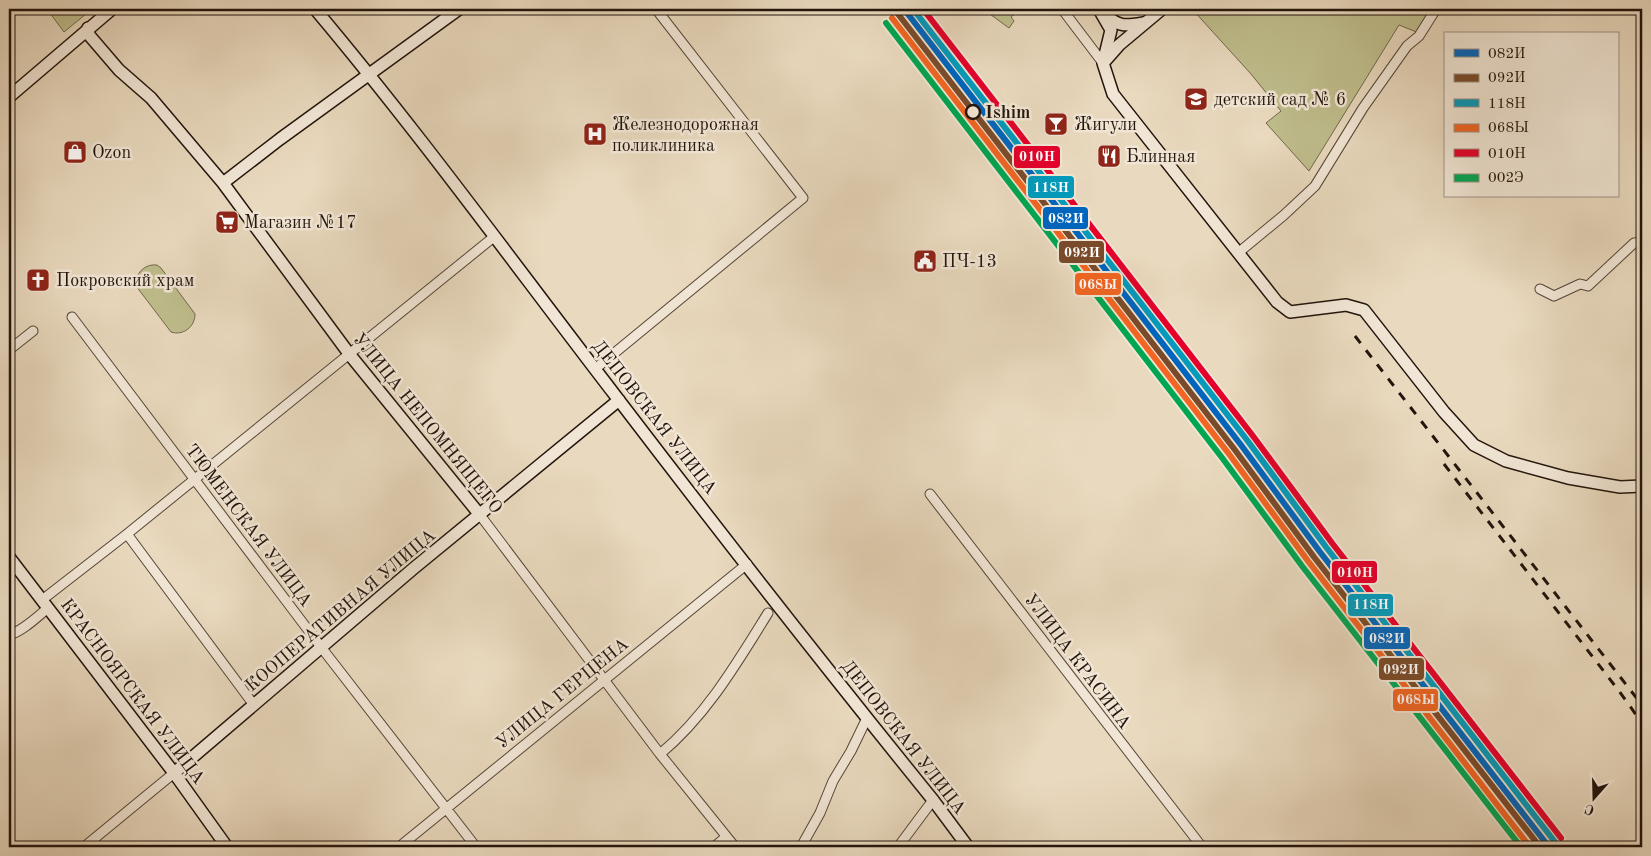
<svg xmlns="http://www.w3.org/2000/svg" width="1651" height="856" font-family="'Old Standard TT',serif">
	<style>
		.green { fill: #bfbd8c; stroke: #70684c }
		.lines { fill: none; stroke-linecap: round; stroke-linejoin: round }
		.street-casing { stroke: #544538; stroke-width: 11 }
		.secondary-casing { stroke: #22140c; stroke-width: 14 }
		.street { stroke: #f1e6d5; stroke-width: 9 }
		.secondary { stroke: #f1e6d5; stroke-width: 11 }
		.rail { stroke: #22140c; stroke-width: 3; stroke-dasharray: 9 9; stroke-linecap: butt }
		.rail-1-casing { stroke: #f1e6d5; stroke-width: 10 }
		.rail-2-casing { stroke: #f1e6d5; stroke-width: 10 }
		.rail-3-casing { stroke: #f1e6d5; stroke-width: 10 }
		.rail-4-casing { stroke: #f1e6d5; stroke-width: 10 }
		.rail-5-casing { stroke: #f1e6d5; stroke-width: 10 }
		.rail-6-casing { stroke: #f1e6d5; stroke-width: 10 }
		.rail-1 { stroke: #0065bd; stroke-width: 6 }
		.rail-2 { stroke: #7a4b2a; stroke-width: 6 }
		.rail-3 { stroke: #039abb; stroke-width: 6 }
		.rail-4 { stroke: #f26522; stroke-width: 6 }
		.rail-5 { stroke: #e4002b; stroke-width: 6 }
		.rail-6 { stroke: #00a651; stroke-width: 6 }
		.stop-dot { fill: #f1e6d5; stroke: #22140c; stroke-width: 2.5 }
		.labels { text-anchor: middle; stroke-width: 5; stroke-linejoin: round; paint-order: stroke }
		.poi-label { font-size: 18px; fill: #22140c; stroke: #f1e6d5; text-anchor: start }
		.stop-label { font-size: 18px; font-weight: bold; fill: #22140c; stroke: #f1e6d5; text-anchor: start }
		.street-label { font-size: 18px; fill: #22140c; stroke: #f1e6d5 }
		.line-badge { stroke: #f1e6d5; stroke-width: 2 }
		.badge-label { font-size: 14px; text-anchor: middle; font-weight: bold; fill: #fff }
	</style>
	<rect width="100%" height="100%" fill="#e9d9be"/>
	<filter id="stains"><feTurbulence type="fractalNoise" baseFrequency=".004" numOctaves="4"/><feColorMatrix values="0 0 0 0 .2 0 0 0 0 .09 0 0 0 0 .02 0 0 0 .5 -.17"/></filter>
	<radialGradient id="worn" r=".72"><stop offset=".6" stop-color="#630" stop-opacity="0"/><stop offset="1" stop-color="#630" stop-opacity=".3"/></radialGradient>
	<path class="green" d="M47 9H92L64 32Z
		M983 9H1017L1018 11 1011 17 1014 21 1009 28Z
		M1192 9H1430L1419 33 1399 25 1309 171 1266 123 1281 111 1251 74Z
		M157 265 161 268 195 314C195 327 183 336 171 332L136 286 135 281C139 270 146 264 157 265Z"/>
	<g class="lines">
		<g class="street-casing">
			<path id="street" d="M1062 9 1103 63
				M1238 253 1284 215 1315 186 1363 108 1407 46 1419 36 1436 9
				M1540 289 1554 296 1580 284 1588 286 1634 243 1642 242
				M72 317 321 647 476 847
				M9 350 33 331
				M595 369 803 198 656 9
				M930 494 1202 847
				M480 515 660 754 735 847
				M127 534 254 705
				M42 600 127 534 495 236
				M9 635C23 631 37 617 48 608
				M660 754C706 716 737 663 768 613
				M84 847 174 773
				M399 847 747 564
				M714 847 726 837
				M801 847 820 813 833 781 851 751 867 718
				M898 847 933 800"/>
		</g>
		<g class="secondary-casing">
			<path id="secondary" d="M315 9C421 135 517 268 618 399 721 534 826 668 933 800L968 847
				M1100 11 1111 30 1103 63 1113 94 1277 302 1290 312 1346 305 1364 310 1444 412 1474 445 1506 461 1568 478 1620 487 1642 486
				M1105 15C1120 27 1125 26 1143 23
				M88 28 89 35 119 70 151 98 223 183 350 355 480 515
				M1104 62 1119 45 1162 9
				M9 97 112 9
				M223 183 280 139 459 9
				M9 557 174 773 227 847
				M174 773 414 568 619 400"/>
		</g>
		<use href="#street" class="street"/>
		<use href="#secondary" class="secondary"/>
		<path class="rail" d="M1355 336 1642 705
			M1444 464 1619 691 1642 723"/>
		<g class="rail-1-casing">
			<path id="rail-1" d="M904 9 1241 445 1320 552 1549 847"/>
		</g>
		<g class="rail-2-casing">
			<path id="rail-2" d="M898 14 1235 450 1314 557 1540 847"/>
		</g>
		<g class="rail-3-casing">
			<path id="rail-3" d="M913 9 1247 440 1326 547 1555 842"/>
		</g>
		<g class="rail-4-casing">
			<path id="rail-4" d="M892 18 1229 454 1308 561 1530 847"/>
		</g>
		<g class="rail-5-casing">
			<path id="rail-5" d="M923 9 1253 436 1332 543 1561 838"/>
		</g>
		<g class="rail-6-casing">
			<path id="rail-6" d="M886 23 1223 459 1302 566 1521 847"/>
		</g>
		<use href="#rail-1" class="rail-1"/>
		<use href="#rail-2" class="rail-2"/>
		<use href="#rail-3" class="rail-3"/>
		<use href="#rail-4" class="rail-4"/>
		<use href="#rail-5" class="rail-5"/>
		<use href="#rail-6" class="rail-6"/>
	</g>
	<defs>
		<g id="school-square" transform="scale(1.25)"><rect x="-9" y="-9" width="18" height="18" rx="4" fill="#8f2418" stroke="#f1e6d5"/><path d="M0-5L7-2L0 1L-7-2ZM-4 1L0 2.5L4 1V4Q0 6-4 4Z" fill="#fff"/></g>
		<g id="bar-square" transform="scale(1.25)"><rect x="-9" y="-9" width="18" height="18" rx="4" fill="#8f2418" stroke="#f1e6d5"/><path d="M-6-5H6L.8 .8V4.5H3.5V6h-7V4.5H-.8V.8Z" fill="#fff"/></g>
		<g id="hospital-square" transform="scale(1.25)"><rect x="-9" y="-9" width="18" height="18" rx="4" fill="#8f2418" stroke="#f1e6d5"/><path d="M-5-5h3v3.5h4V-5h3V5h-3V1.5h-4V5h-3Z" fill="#fff"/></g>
		<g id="shop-square" transform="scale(1.25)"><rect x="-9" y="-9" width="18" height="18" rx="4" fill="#8f2418" stroke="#f1e6d5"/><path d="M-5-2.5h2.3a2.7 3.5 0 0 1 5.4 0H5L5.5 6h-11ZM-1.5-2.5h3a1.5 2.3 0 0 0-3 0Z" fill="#fff"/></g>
		<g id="restaurant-square" transform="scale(1.25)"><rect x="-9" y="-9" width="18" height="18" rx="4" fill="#8f2418" stroke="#f1e6d5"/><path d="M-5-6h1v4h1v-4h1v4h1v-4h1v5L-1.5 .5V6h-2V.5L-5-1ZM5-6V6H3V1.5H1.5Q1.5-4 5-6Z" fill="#fff"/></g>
		<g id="supermarket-square" transform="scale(1.25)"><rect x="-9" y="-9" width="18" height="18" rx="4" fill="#8f2418" stroke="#f1e6d5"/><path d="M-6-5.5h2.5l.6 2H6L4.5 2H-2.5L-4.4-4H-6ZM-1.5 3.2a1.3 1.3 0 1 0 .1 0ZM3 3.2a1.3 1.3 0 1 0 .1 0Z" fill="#fff"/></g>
		<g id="civic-square" transform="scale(1.25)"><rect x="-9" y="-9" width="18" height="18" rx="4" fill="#8f2418" stroke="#f1e6d5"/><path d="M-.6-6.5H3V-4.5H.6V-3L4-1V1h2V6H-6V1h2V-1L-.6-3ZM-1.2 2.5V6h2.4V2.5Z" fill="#fff"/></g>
		<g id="church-square" transform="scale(1.25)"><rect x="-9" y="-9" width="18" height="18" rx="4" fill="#8f2418" stroke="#f1e6d5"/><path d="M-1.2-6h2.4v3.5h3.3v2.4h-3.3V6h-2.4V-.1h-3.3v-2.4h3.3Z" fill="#fff"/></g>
	</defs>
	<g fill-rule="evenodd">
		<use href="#school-square" x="1196" y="99"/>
		<use href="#bar-square" x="1056" y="124"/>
		<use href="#hospital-square" x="595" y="134"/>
		<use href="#shop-square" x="75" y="152"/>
		<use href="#restaurant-square" x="1109" y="156"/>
		<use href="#supermarket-square" x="227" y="222"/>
		<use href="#civic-square" x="925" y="261"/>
		<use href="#church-square" x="38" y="280"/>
	</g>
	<circle class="stop-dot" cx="973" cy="112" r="7"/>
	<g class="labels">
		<g class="poi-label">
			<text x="1214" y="105">детский сад № 6</text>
			<text x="612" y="130">Железнодорожная<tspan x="612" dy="21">поликлиника</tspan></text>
			<text x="1074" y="130">Жигули</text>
			<text x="92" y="158">Ozon</text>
			<text x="1126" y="162">Блинная</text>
			<text x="244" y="228">Магазин №17</text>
			<text x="942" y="267">ПЧ-13</text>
			<text x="56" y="286">Покровский храм</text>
		</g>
		<g class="stop-label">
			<text x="985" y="118">Ishim</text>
		</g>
		<g class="street-label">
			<text transform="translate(655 417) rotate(52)" y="6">ДЕПОВСКАЯ УЛИЦА</text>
			<text transform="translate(428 423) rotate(51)" y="6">УЛИЦА НЕПОМНЯЩЕГО</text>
			<text transform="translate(249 525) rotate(53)" y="6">ТЮМЕНСКАЯ УЛИЦА</text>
			<text transform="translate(340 610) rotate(-40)" y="6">КООПЕРАТИВНАЯ УЛИЦА</text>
			<text transform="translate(1078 661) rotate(53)" y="6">УЛИЦА КРАСИНА</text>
			<text transform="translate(133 691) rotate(53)" y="6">КРАСНОЯРСКАЯ УЛИЦА</text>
			<text transform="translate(562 693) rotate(-39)" y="6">УЛИЦА ГЕРЦЕНА</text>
			<text transform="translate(904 737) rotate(52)" y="6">ДЕПОВСКАЯ УЛИЦА</text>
		</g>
	</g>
	<g class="line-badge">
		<rect x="1013" y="145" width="48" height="24" rx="5" fill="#e4002b"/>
		<rect x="1027" y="175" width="48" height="24" rx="5" fill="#039abb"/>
		<rect x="1042" y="206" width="47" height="24" rx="5" fill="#0065bd"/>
		<rect x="1058" y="240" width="47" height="24" rx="5" fill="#7a4b2a"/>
		<rect x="1074" y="272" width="48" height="24" rx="5" fill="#f26522"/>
		<rect x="1331" y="560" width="47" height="24" rx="5" fill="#e4002b"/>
		<rect x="1347" y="593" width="47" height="24" rx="5" fill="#039abb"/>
		<rect x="1363" y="626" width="48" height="24" rx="5" fill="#0065bd"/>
		<rect x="1378" y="657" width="47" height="24" rx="5" fill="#7a4b2a"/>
		<rect x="1392" y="688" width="47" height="24" rx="5" fill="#f26522"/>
	</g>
	<g class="badge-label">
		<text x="1037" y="161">010Н</text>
		<text x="1051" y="192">118Н</text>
		<text x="1066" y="223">082И</text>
		<text x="1082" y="257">092И</text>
		<text x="1098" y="289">068Ы</text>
		<text x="1355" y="577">010Н</text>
		<text x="1371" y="609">118Н</text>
		<text x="1387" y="643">082И</text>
		<text x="1401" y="674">092И</text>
		<text x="1416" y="704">068Ы</text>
	</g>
	<rect width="1651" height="856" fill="none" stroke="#e9d9be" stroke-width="30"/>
	<rect x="10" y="10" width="1631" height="836" fill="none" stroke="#22140c" stroke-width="2.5"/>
	<rect x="15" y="15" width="1621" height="826" fill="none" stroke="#22140c"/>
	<rect x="1444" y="32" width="175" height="165" fill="#f1e6d5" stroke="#9e9285"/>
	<rect x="1454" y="49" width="25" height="8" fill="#0065bd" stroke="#9e9285"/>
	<text x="1488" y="58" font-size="15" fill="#22140c">082И</text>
	<rect x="1454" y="74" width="25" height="8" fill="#7a4b2a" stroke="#9e9285"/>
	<text x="1488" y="82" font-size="15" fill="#22140c">092И</text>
	<rect x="1454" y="99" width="25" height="8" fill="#039abb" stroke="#9e9285"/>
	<text x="1488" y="108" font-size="15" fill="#22140c">118Н</text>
	<rect x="1454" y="124" width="25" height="8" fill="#f26522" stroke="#9e9285"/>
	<text x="1488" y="132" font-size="15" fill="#22140c">068Ы</text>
	<rect x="1454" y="149" width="25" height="8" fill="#e4002b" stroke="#9e9285"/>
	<text x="1488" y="158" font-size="15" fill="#22140c">010Н</text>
	<rect x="1454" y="174" width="25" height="8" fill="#00a651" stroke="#9e9285"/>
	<text x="1488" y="182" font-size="15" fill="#22140c">002Э</text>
	<g transform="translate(1594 798) rotate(200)" stroke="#f1e6d5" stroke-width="4" paint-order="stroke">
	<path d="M0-4L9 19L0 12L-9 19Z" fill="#22140c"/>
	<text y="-8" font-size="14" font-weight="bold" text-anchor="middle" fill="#22140c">С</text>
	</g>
	<rect width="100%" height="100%" filter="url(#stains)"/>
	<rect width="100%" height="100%" fill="url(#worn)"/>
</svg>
